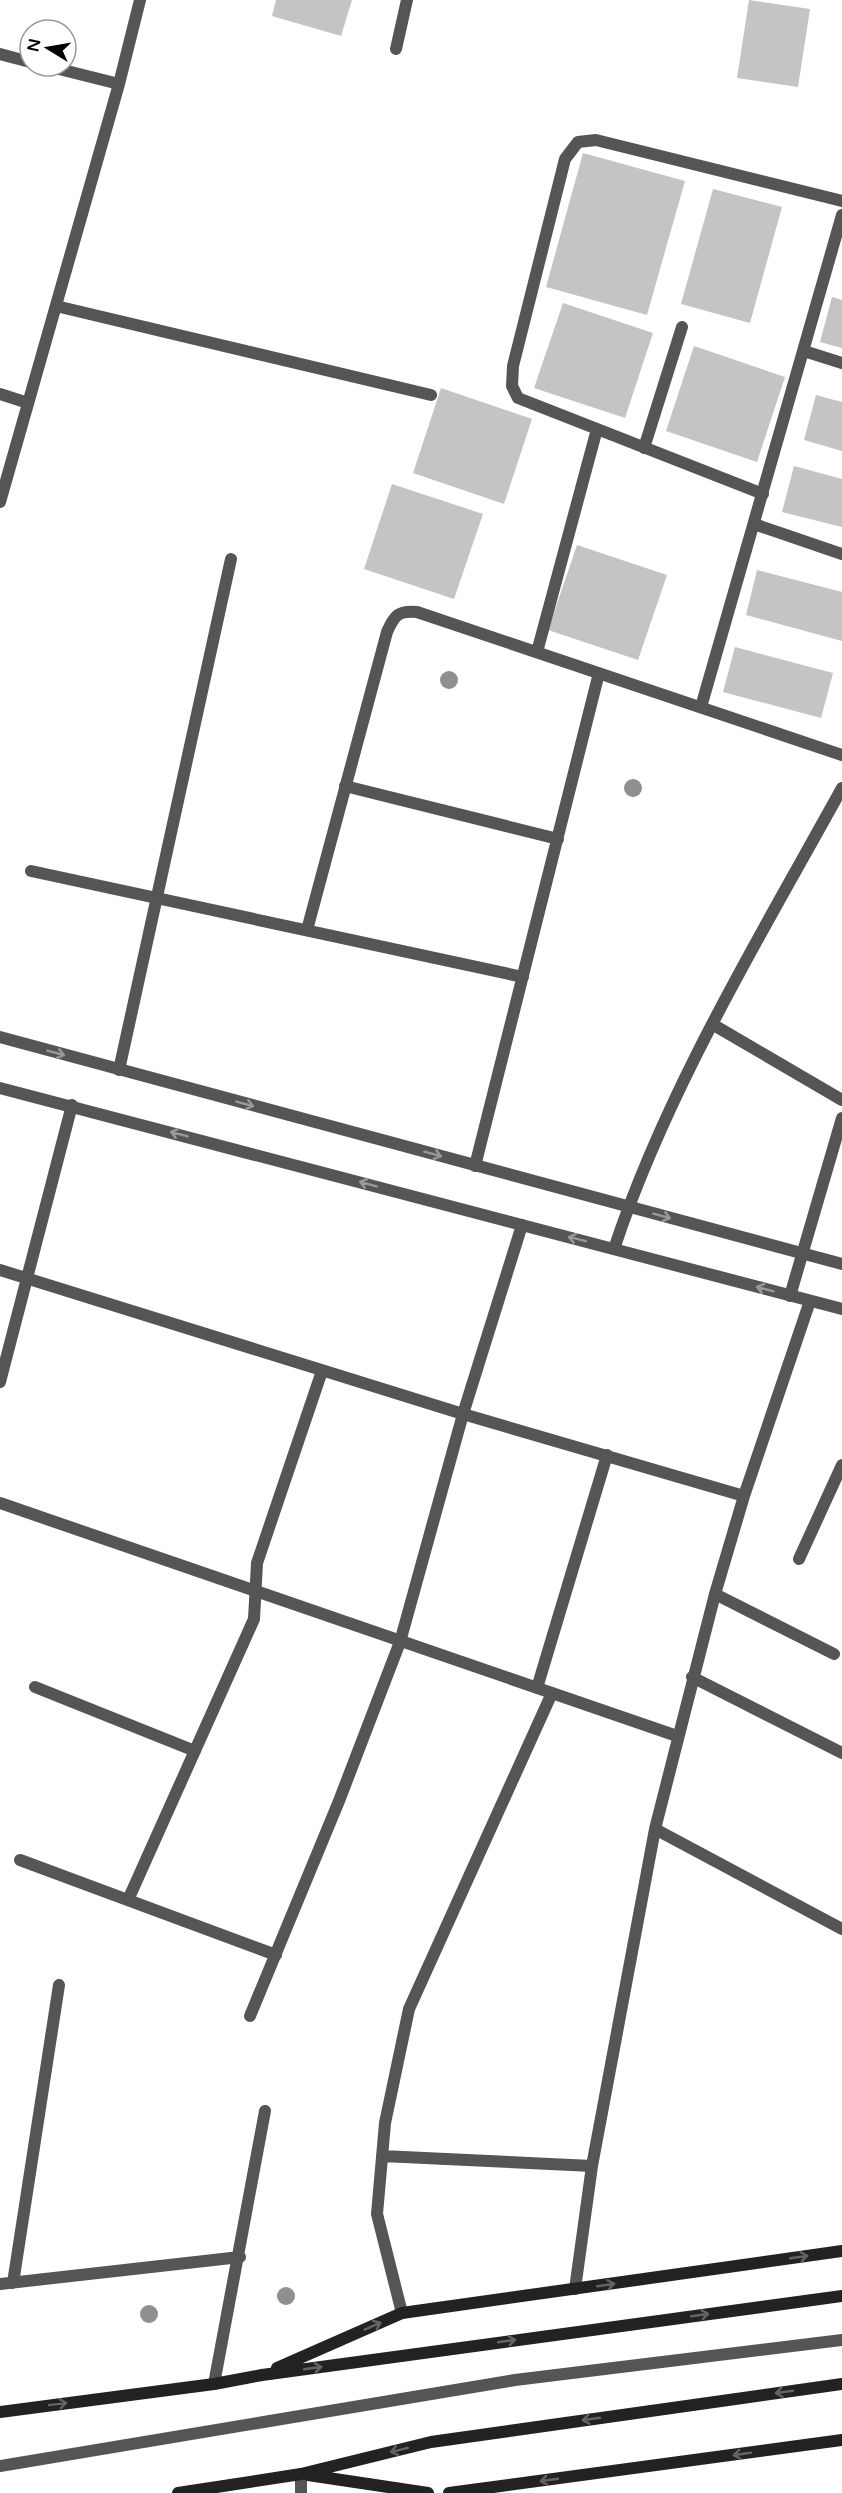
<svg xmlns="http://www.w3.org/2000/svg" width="842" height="2493" font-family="'Varela Round',sans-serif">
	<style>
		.building { fill: #c4c4c4 }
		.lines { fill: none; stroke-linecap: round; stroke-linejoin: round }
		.service { stroke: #555; stroke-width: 12 }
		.minor { stroke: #555; stroke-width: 12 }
		.tertiary { stroke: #555; stroke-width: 12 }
		.secondary { stroke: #222; stroke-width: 12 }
		.tree { fill: #8f8f8f }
		.oneway { stroke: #999 }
		.oneway2 { stroke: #646464 }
	</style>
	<rect width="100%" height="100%" fill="#fff"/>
	<path class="building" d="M276 0H352L341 36 272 16Z
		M749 0 810 9 798 87 737 78Z
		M583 153 685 181 647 315 546 287Z
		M713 189 782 207 750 323 681 304Z
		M832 297 842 300V348L820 342Z
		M563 303 653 333 625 418 534 388Z
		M694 346 785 377 757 462 666 431Z
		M441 388 532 419 504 504 413 473Z
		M816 395 842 402V451L804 440Z
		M794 466 842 479V527L782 512Z
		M392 484 483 514 454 599 364 569Z
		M577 545 667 575 638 660 548 630Z
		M757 570 842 592V641L746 615Z
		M735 647 833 673 821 718 723 692Z"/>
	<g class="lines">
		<path class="service" d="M396 49 407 0
			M56 306 431 395
			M799 1559 842 1465
			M13 2283 59 1985
			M0 2284 240 2257
			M214 2384 265 2111
			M0 2466 515 2380 842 2340"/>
		<path class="minor" d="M0 54 30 62
			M47 66 119 84
			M804 351 842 363
			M0 394 28 403
			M644 448 682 327
			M763 494 518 398 512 386 513 366 565 159 578 142 596 140 842 201
			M0 502 119 84 140 0
			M754 524 842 554
			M537 652 597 429
			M701 707 842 215
			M345 786 558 839
			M31 871 523 977
			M307 930 387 632C394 616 398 610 417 612L842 755
			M712 1024 842 1100
			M119 1070 231 559
			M475 1166 599 673
			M614 1249C667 1089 761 935 842 788
			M0 1270 463 1414 744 1496
			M790 1296 842 1118
			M0 1382 72 1105
			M0 1503 677 1736
			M715 1594 834 1654
			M692 1677 842 1753
			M35 1687 195 1751
			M537 1688 607 1455
			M655 1829 842 1929
			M20 1860 276 1955
			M128 1900 254 1619 257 1563 322 1371
			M250 2016 339 1801 400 1642 463 1414 522 1225
			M382 2156 592 2166
			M575 2289 592 2166 655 1829 715 1594 744 1496 810 1301
			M402 2313 377 2214 385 2123 409 2009 552 1693
			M301 2493V2474"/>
		<path class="tertiary" d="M0 1037 842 1264
			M0 1088 842 1309"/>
		<path class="secondary" d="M277 2368 402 2313 842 2251
			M0 2412 214 2384 262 2375 842 2296
			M308 2475 428 2493
			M178 2493 301 2474 431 2442 842 2384
			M449 2493 842 2440"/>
	</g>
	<g class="tree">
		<circle cx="449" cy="680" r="9"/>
		<circle cx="633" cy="788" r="9"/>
		<circle cx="286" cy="2296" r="9"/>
		<circle cx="149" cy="2314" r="9"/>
	</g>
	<defs><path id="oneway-shaft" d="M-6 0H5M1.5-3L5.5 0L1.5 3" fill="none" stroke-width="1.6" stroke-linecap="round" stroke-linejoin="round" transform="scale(1.5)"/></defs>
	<g class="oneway">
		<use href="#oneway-shaft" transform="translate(56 1053) rotate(15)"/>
		<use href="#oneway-shaft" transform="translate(245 1104) rotate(15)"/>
		<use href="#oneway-shaft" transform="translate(179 1134) rotate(-165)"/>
		<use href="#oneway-shaft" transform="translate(433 1154) rotate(15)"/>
		<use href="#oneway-shaft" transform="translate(368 1184) rotate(-165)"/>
		<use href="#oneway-shaft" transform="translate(662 1216) rotate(15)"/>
		<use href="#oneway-shaft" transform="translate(577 1239) rotate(-166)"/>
		<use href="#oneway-shaft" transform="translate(765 1289) rotate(-165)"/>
	</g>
	<g class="oneway2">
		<use href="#oneway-shaft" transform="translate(799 2257) rotate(-8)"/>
		<use href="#oneway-shaft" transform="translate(606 2285) rotate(-8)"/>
		<use href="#oneway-shaft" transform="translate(700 2315) rotate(-8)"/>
		<use href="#oneway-shaft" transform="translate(373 2326) rotate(-24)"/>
		<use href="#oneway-shaft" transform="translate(507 2341) rotate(-8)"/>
		<use href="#oneway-shaft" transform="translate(313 2368) rotate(-8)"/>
		<use href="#oneway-shaft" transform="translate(784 2392) rotate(172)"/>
		<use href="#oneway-shaft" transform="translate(58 2404) rotate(-7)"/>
		<use href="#oneway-shaft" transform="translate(591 2419) rotate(172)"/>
		<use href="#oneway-shaft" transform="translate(399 2450) rotate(166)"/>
		<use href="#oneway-shaft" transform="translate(742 2454) rotate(172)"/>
		<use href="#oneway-shaft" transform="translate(549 2480) rotate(172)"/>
	</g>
	<g transform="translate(48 48) rotate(281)"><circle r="28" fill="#ffffff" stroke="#999999" stroke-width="1.5"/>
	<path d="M0-4.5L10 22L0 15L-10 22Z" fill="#000000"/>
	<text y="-9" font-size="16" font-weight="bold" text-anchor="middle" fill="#000000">N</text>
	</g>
</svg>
